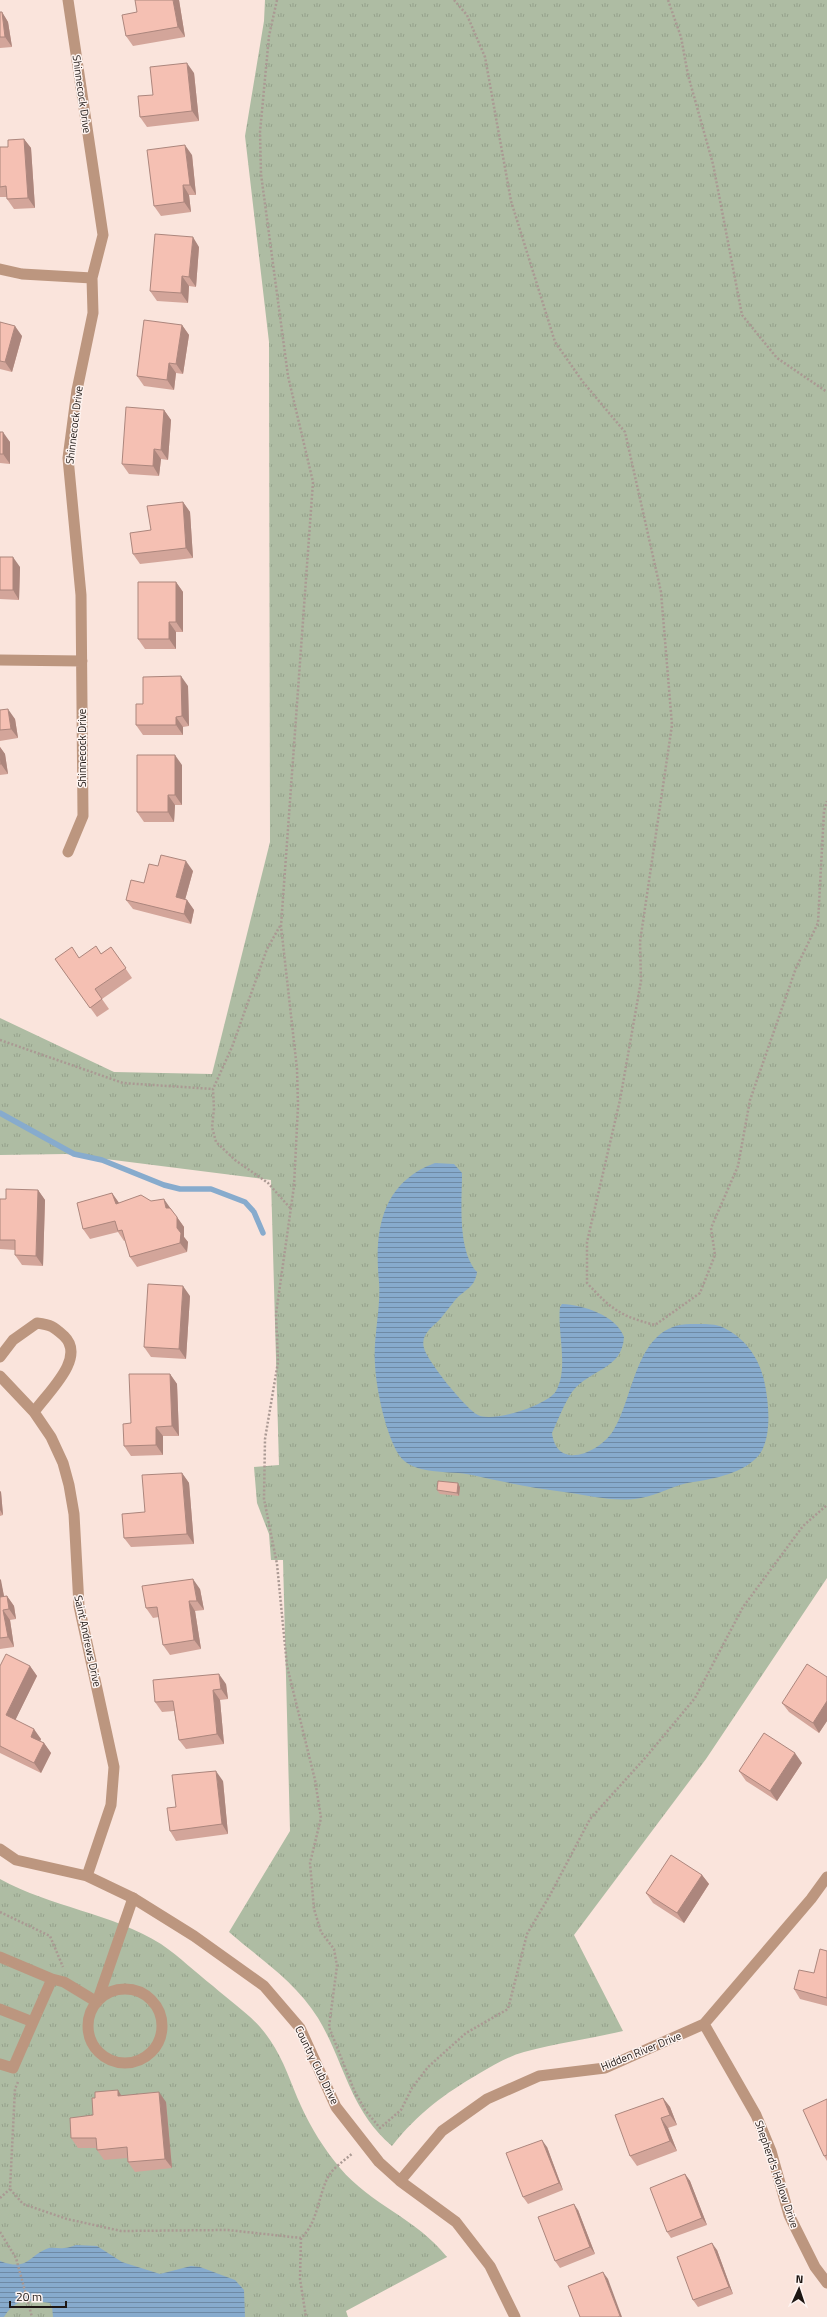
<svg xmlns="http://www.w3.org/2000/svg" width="827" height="2317" font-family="'Titillium Web',sans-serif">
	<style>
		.grass { fill: url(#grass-tufts) }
		.water { fill: url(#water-rules) }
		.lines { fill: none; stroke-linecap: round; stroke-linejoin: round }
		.stream { stroke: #87abcd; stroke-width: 5.5 }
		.path { stroke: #aa9993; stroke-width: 2.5; stroke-dasharray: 2 2; stroke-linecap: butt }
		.service { stroke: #bc967f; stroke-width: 11 }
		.minor { stroke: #bc967f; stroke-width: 11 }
		.wall { fill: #d3a59a }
		.shaded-wall { fill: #ac867d }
		.building { fill: #f5c0b3; stroke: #ac867d }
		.labels { text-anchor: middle; stroke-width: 3; stroke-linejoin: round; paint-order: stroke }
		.street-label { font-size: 11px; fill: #1d1613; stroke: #fef4f1 }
	</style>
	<defs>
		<pattern id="grass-tufts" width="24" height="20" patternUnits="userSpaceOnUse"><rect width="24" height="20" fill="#aebca3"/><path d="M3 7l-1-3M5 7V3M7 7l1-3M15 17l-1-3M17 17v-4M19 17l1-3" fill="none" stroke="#95a18b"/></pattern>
		<pattern id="water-rules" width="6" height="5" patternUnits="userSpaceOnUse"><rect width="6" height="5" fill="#87abcd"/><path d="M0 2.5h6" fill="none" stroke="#6e8aa5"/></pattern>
	</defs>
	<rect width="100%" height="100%" fill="#fae4dc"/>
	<path class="grass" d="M265 0H827V1578L706 1759 574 1935 623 2031C590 2039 557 2043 524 2052 509 2056 494 2065 480 2073 444 2094 418 2113 392 2146 349 2109 345 2063 318 2018 295 1981 261 1960 229 1932L290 1831 283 1560H271L269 1534 257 1503 254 1467 279 1465 271 1180 66 1154 0 1155V1018L114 1072 212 1074 270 842 269 342 245 136 264 21Z
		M0 1879C50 1907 112 1913 161 1944 180 1957 195 1972 213 1986 233 2004 255 2017 270 2040 284 2060 291 2084 301 2106 311 2128 324 2149 340 2168 371 2205 416 2218 447 2257L346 2311 348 2317H0Z"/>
	<path class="water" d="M435 1163 454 1164 462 1173C462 1201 457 1250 477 1272 475 1287 466 1289 456 1299 451 1305 446 1312 441 1318 433 1327 420 1334 424 1348 427 1361 466 1409 478 1415 493 1423 548 1405 556 1391 569 1368 557 1332 560 1307L562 1304C583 1305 616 1315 624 1337 622 1370 591 1368 572 1392 564 1404 558 1420 552 1433 557 1472 600 1452 613 1431 635 1397 635 1322 693 1324 705 1324 716 1323 726 1329 747 1340 761 1361 765 1385 769 1405 772 1438 759 1455 744 1473 714 1479 693 1482 675 1484 659 1495 641 1498 615 1503 589 1495 564 1492 533 1488 503 1482 472 1475 450 1470 413 1476 399 1455 386 1435 376 1389 375 1364 373 1337 381 1309 379 1282 374 1231 381 1183 435 1163Z
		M76 2245 97 2246 122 2262 160 2274 191 2266 200 2267 235 2280 244 2290 245 2317H53L52 2306 50 2303C29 2299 15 2298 4 2317H0V2261C29 2272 28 2255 49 2248 54 2247 59 2249 64 2248 68 2248 72 2246 76 2245Z"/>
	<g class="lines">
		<path class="stream" d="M0 1113 74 1154 102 1160 164 1185 180 1189H211L245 1202 254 1212 263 1233"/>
		<path class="path" d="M277 0 269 36 260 132 261 174 288 376 313 482 281 926 297 1069 298 1106 294 1186 276 1314 278 1362 265 1439 264 1499 277 1564 287 1666 315 1780 321 1818 310 1863 314 1909 321 1932 334 1949 337 1966 329 2027 354 2090 365 2110 380 2128 401 2110 412 2088 428 2067 466 2033 508 2009 527 1934 550 1895 590 1819 646 1757 695 1698 743 1607 803 1526 827 1505
			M454 0 467 15 485 57 511 201 555 342 583 382 625 432 661 592 672 725 640 942 641 981 620 1100 587 1242V1283C611 1309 620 1316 655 1325L700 1293 715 1255 711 1228 738 1166 750 1100 796 968 818 923 824 811 827 801
			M668 0 681 37 688 75 713 164 742 315 777 358 827 392
			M280 926 267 949 232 1047 213 1089 214 1109 212 1127 216 1142 235 1160 268 1183 291 1209
			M0 1040 123 1083 213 1089
			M0 1912 50 1936 63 1967
			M18 2082 15 2089 10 2189 23 2204 67 2219 121 2231 228 2230 301 2238C317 2224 318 2198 327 2179 332 2168 344 2161 353 2153
			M0 2198 10 2189
			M0 2232 16 2258 32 2317
			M301 2238 300 2279 306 2317"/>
		<path class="service" d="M0 1957 52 1979
			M88 2026a37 37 0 1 1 74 0a37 37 0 1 1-74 0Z
			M0 2009 33 2022 52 1979 64 1982 97 2002 133 1898
			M0 2064 13 2068 33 2022"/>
		<path class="minor" d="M0 269 22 274 92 278
			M0 660 82 661
			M68 852 83 816 81 595 68 458 77 390 93 313 92 278 103 235 68 0
			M0 1357 13 1340 37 1323C51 1325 53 1326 64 1336 87 1358 47 1393 34 1412
			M0 1376 34 1412 51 1437 63 1463 69 1485 74 1514 79 1606 114 1767 111 1805 87 1876
			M0 1849 16 1860 87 1876 133 1898 194 1936 264 1986 300 2028 336 2107 379 2162 400 2181 456 2222 490 2266 515 2317
			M704 2024 756 2115 771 2151 789 2215 815 2267 827 2283
			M400 2181 442 2131 487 2099 539 2076 605 2068 704 2024 811 1899 827 1877"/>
	</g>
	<path class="wall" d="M179 0 185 37 133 46 126 36 137 12Z
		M0 12H2L8 22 12 47 0 48Z
		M194 73 199 121 147 127 140 117 153 95Z
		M24 139 31 148 35 208 14 209 7 199V197H0V147H8Z
		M192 155 196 195H189L191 212 161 216 154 206Z
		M199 247 196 287 189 286 188 303 157 301 150 291Z
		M0 322 22 336 12 372 0 369Z
		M182 325 189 335 183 374 176 373 174 390 144 386 137 376Z
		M164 410 171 420 168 460 161 459 159 476 129 474 122 464Z
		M0 432 10 442V464L0 463Z
		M183 502 190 512 193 558 140 564 133 554 151 530Z
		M0 557 20 567 19 600 0 599Z
		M176 582 183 592V632H176V649H145L138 639Z
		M188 686 189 726 183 727V735H143L136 725 143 704Z
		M0 710 15 719 18 738 0 741Z
		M0 747 5 754 8 774 0 775Z
		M182 765V805H175L174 822H144L137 812Z
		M158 866 193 871 185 900H187L194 910 191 924 133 909 126 900 144 883Z
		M111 947 132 978 102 999 109 1009 97 1017 55 959 79 958 101 954Z
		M38 1190 45 1200 43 1266 22 1265 15 1255V1250L0 1249V1199H6Z
		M112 1193 119 1203 151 1201 171 1209 184 1227V1237L188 1242 187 1252 137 1267 130 1257 126 1240 124 1241 118 1232 90 1239 83 1229Z
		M190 1296 186 1359 151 1357 144 1347Z
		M170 1374 177 1384 179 1436H163V1455L131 1456 124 1446 131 1423Z
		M182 1473 189 1483 194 1544 131 1547 124 1538 145 1512Z
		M460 1487 459 1496 440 1494 437 1490Z
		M0 1491 1 1492 3 1515 0 1516Z
		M0 1579 4 1596H7L14 1606 16 1619 10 1620 14 1647 0 1649Z
		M200 1589 204 1610 195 1611 201 1649 170 1655 163 1645 159 1617 153 1618 146 1608Z
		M0 1666H30L37 1676 15 1720 41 1739 40 1741 44 1743 51 1753 41 1773 0 1753Z
		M827 1677V1721L819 1733 789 1712 782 1703Z
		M226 1684 228 1699 220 1700 224 1744 186 1749 179 1740 174 1711 162 1712 155 1702Z
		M802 1763 777 1801 746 1781 739 1771Z
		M223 1781 228 1834 176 1841 170 1831 176 1807Z
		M702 1875 709 1884 684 1923 653 1903 646 1893Z
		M827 1951V2006L800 1999 794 1989 814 1973Z
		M121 2095 166 2102 172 2168 135 2172 128 2162 127 2158 104 2160 97 2150 96 2148H78L71 2138 93 2115Z
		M663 2098 670 2107 677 2125 668 2128 677 2151 637 2166 630 2156Z
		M827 2099V2161L824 2156Z
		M547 2147 563 2190 528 2204 523 2197Z
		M685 2174 690 2181 707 2225 671 2238 667 2232Z
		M578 2210 595 2254 560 2268 555 2261Z
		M717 2250 733 2294 698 2307 693 2300Z"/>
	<path class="shaded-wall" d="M173 0H179L185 37 178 27Z
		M2 12 8 22 12 47 5 37Z
		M187 63 194 73 199 121 192 111Z
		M24 139 31 148 35 208 28 198Z
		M185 145 192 155 196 195 190 185Z
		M183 185 189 195 191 212 184 202Z
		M193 237 199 247 196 287 189 277Z
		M182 276 189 286 188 303 181 293Z
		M182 325 189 335 183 374 176 364Z
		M15 326 22 336 12 372 5 362Z
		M169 363 176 373 174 390 167 380Z
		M164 410 171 420 168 460 161 450Z
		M3 432 10 442V464L3 454Z
		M154 449 161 459 159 476 153 466Z
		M183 502 190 512 193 558 186 548Z
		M13 557 20 567 19 600 13 590Z
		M176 582 183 592V632L176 622Z
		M169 622 176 632V649L169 639Z
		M181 676 188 686 189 726 182 716Z
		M8 709 15 719 18 738 11 729Z
		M176 717 183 727V735L176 725Z
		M0 747 5 754 8 774 1 764 0 755Z
		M175 755 182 765V805L175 795Z
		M168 795 175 805 174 822 168 812Z
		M186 861 193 871 183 907 176 897Z
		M187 900 194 910 191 924 184 914Z
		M38 1190 45 1200 43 1266 36 1256Z
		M112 1193 119 1203 116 1204Z
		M164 1199 171 1209 173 1218 166 1208Z
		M177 1217 184 1227V1237L188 1242 187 1252 180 1243 177 1228Z
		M183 1286 190 1296 186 1359 179 1349Z
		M170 1374 177 1384 179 1436 172 1426Z
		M156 1427 163 1436V1455L156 1445Z
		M182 1473 189 1483 194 1544 187 1534Z
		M458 1483 460 1487 459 1496 457 1493Z
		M0 1491 1 1492 3 1515 0 1510Z
		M0 1579 1 1580 6 1607 0 1599Z
		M193 1579 200 1589 204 1610 197 1601Z
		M7 1596 14 1606 16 1619 9 1609Z
		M189 1601 195 1611 201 1649 194 1640Z
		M3 1610 10 1620 14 1647 8 1637Z
		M30 1666 37 1676 13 1725 6 1715Z
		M219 1674 226 1684 228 1699 221 1689Z
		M213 1690 220 1700 224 1744 217 1734Z
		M827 1701V1721L819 1733 813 1723Z
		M34 1729 41 1739 38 1747 31 1737Z
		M44 1743 51 1753 41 1773 34 1763Z
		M795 1753 802 1763 777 1801 770 1791Z
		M216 1771 223 1781 228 1834 222 1824Z
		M702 1875 709 1884 684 1923 677 1913Z
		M118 2090 124 2100 118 2096Z
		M159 2092 166 2102 172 2168 165 2159Z
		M663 2098 670 2107 677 2125 670 2115Z
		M661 2118 668 2128 677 2151 670 2141Z
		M542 2140 547 2147 563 2190 559 2183Z
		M685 2174 690 2181 707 2225 702 2218Z
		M574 2204 578 2210 595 2254 590 2247Z
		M712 2243 717 2250 733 2294 729 2287Z
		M603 2272 608 2279 622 2317H620V2316Z"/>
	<path class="building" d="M135 0H173L178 27 126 36 122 15 137 12Z
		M0 12H2L5 37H0Z
		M187 63 192 111 140 117 138 96 153 95 150 67Z
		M24 139 28 198 7 199 6 186 0 187V147H8V140Z
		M185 145 190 185H183L184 202 154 206 147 150Z
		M155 234 193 237 189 277 182 276 181 293 150 291Z
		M144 320 182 325 176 364 169 363 167 380 137 376Z
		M0 322 15 326 5 362 0 361Z
		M126 407 164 410 161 450 154 449 153 466 122 464Z
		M0 432H3V454H0Z
		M183 502 186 548 133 554 130 533 151 530 147 506Z
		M0 557H13V590H0Z
		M138 582H176V622H169V639H138Z
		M181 676 182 716 176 717V725H136V704H143V677Z
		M8 709 11 729 0 730V710Z
		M0 755 1 764H0Z
		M137 755H175V795H168V812H137Z
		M161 855 186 861 176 897 187 900 184 914 126 900 131 880 144 883 149 864 158 866Z
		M96 946 101 954 111 947 126 968 95 989 102 999 90 1008 55 959 72 947 79 958Z
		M6 1189 38 1190 36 1256 15 1255V1240H0V1199H6Z
		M112 1193 116 1204 141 1195 151 1201 164 1199 166 1208H170L177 1217V1228L181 1233 180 1243 130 1257 122 1230 118 1231 115 1221 83 1229 77 1203Z
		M148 1284 183 1286 179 1349 144 1347Z
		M129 1374H170L172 1426 156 1427V1445L124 1446 123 1424 131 1423Z
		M182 1473 187 1534 124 1538 122 1514 145 1512 142 1475Z
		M438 1481 458 1483 457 1493 437 1490Z
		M193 1579 197 1601H189L194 1640 163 1645 157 1607 146 1608 142 1586Z
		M7 1596 9 1609 3 1610 8 1637 0 1638V1597Z
		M6 1654 30 1666 6 1715 34 1729 31 1737 44 1743 34 1763 0 1746V1666Z
		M807 1664 827 1677V1701L813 1723 782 1703Z
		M219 1674 221 1689 213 1690 217 1734 179 1740 173 1701 155 1702 153 1680Z
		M764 1733 795 1753 770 1791 739 1771Z
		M216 1771 222 1824 170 1831 167 1808 176 1807 172 1775Z
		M671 1855 702 1875 677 1913 646 1893Z
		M820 1949 827 1951V1998L794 1989 799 1970 814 1973Z
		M118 2090V2096L159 2092 165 2159 128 2162 127 2147 97 2150 96 2138H71L70 2118 93 2115 92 2098H95V2092Z
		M663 2098 670 2115 661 2118 670 2141 630 2156 615 2115Z
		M827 2099V2155L824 2156 803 2110Z
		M542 2140 559 2183 523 2197 506 2153Z
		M685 2174 702 2218 667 2232 650 2188Z
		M574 2204 590 2247 555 2261 538 2217Z
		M712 2243 729 2287 693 2300 677 2257Z
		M603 2272 620 2316 618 2317H580L568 2286Z"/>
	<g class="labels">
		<g class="street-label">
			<text transform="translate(82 94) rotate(82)" y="4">Shinnecock Drive</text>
			<text transform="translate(74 425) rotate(-83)" y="4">Shinnecock Drive</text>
			<text transform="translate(82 748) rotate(-90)" y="4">Shinnecock Drive</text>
			<text transform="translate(88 1641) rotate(78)" y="4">Saint Andrews Drive</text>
			<text transform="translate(641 2051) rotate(-22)" y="4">Hidden River Drive</text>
			<text transform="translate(317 2065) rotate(64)" y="4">Country Club Drive</text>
			<text transform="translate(777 2174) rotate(71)" y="4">Shepherd's Hollow Drive</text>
		</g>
	</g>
	<g transform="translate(799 2289) rotate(3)" stroke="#fef4f1" stroke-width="3" paint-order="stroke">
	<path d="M0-3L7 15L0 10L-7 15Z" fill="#1d1613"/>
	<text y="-6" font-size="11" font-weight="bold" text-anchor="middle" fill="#1d1613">N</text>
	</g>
	<path d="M10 2301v6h56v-6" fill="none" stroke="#1d1613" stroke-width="2"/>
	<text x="16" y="2301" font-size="12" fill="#1d1613" stroke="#fef4f1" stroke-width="3" paint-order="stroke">20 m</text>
</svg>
